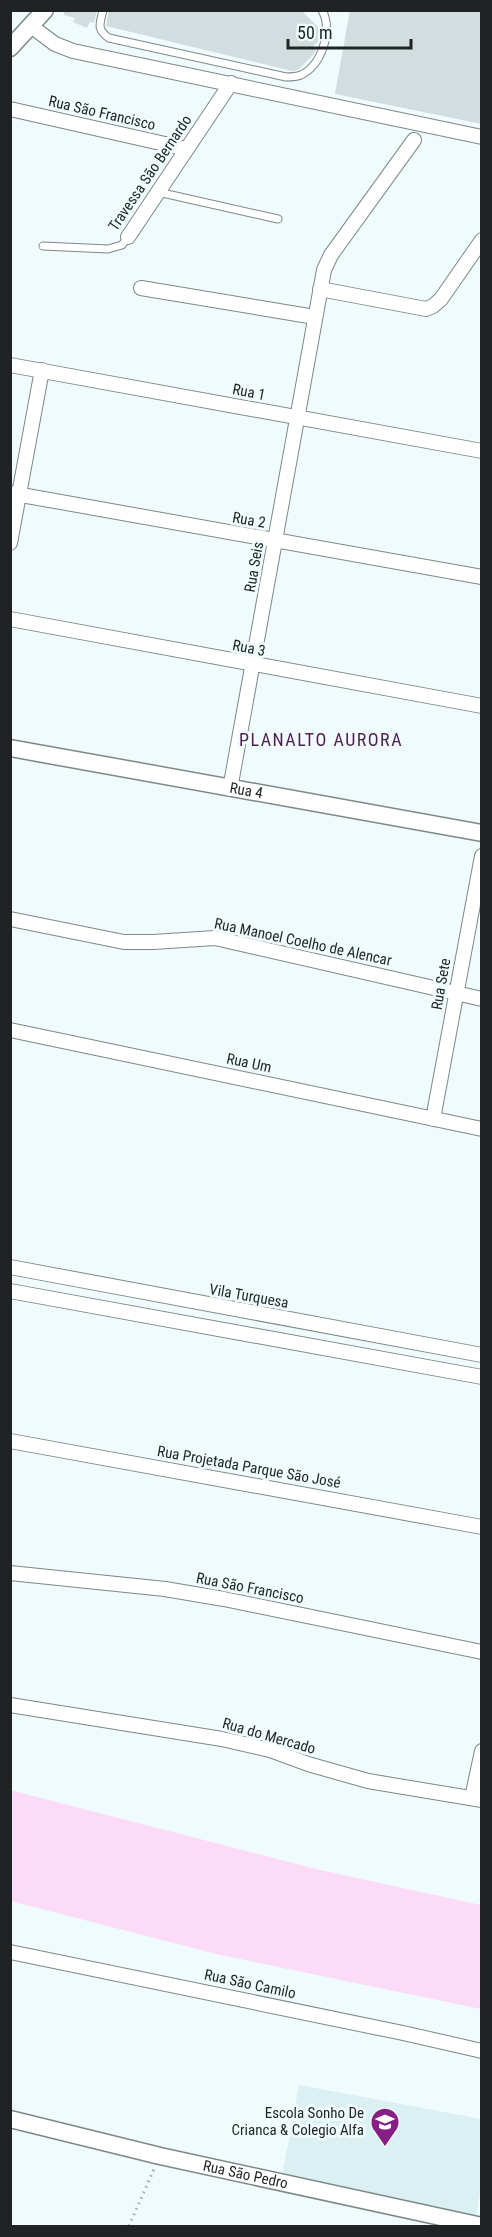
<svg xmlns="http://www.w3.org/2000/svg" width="492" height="2237" font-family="'Roboto Condensed',sans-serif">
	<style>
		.built { fill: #dbf0f3 }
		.green { fill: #fcdbf8 }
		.building { fill: #d1ddde }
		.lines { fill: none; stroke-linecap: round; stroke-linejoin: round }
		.service-casing { stroke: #7d8889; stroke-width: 9 }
		.minor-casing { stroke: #7d8889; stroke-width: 16 }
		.tertiary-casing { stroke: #7d8889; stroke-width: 19 }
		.path { stroke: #a5aeaf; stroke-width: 3; stroke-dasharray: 1.5 4.5; stroke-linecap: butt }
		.service { stroke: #fff; stroke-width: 7 }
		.minor { stroke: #fff; stroke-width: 14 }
		.tertiary { stroke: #fff; stroke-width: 16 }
		.labels { text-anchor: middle; stroke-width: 6; stroke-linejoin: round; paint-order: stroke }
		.street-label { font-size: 15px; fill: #1f2324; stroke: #effbfc }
		.poi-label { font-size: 15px; fill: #1f2324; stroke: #effbfc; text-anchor: end }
		.quarter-label { font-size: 18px; letter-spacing: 1.5px; fill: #511f4f; stroke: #effbfc }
	</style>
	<rect width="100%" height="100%" fill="#effbfc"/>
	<path class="built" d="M299 2085 481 2119V2186L476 2217 282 2176Z"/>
	<path class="green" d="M10 1790 320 1870 481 1905V2009L216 1954 11 1901Z"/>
	<path class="building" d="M64 10H97L94 23 90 22 87 28 73 22 75 18 64 15Z
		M109 10H296L303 12 321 30 320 36 319 41 313 46 316 49 314 54 298 70 292 71 106 26Z
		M350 10H482V124L335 94Z"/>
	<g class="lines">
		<g class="service-casing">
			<path id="service" d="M103 10C100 24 96 29 109 38L286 77C291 77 296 77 301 75 322 65 333 30 322 10
				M158 192 278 219
				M43 246 108 249 122 245 128 237"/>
		</g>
		<g class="minor-casing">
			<path id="minor" d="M31 26 55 44 73 51 482 137
				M10 109 187 149
				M128 237 231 83
				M141 288 315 317
				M320 289 426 309 433 306 441 299 482 240
				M10 365 482 451
				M10 493 482 577
				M10 543 42 370
				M10 619 482 706
				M230 789 324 270 331 255 414 140
				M10 919 124 942H153L215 938 482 999
				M10 1030 482 1129
				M433 1119 482 856
				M10 1267 482 1355
				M10 1291 482 1377
				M10 1441 482 1527
				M10 1573 165 1589 224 1599 482 1652
				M10 1705 222 1739 270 1750 308 1764 368 1781 482 1800
				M472 1798 482 1751
				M10 1952 403 2033 482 2051"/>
		</g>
		<g class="tertiary-casing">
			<g id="tertiary">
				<path d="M10 48 45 10"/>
				<path id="s1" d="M10 748 482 833"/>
				<path id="s2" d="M10 2119 160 2156 482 2226"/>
			</g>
		</g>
		<path class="path" d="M129 2226 154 2169"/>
		<use href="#service" class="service"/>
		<use href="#minor" class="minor"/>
		<use href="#tertiary" class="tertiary"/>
	</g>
	<defs>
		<g id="school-pin" transform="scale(1.5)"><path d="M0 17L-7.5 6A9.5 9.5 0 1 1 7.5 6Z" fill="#881f85" stroke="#effbfc"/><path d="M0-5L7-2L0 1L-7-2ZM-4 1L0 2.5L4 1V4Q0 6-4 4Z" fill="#fff"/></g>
	</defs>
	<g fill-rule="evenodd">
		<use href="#school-pin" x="385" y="2122"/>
	</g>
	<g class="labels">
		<g class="street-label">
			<text transform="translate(102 113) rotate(13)" y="5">Rua São Francisco</text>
			<text transform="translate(150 173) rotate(-56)" y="5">Travessa São Bernardo</text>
			<text transform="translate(249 392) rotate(11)" y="5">Rua 1</text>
			<text transform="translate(249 520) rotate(10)" y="5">Rua 2</text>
			<text transform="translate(254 567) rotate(-80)" y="5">Rua Seis</text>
			<text transform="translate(249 648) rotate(11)" y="5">Rua 3</text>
			<text dy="5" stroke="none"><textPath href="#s1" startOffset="240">Rua 4</textPath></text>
			<text transform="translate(303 942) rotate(12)" y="5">Rua Manoel Coelho de Alencar</text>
			<text transform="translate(441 984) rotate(-80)" y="5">Rua Sete</text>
			<text transform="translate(249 1063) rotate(12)" y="5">Rua Um</text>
			<text transform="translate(249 1296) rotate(10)" y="5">Vila Turquesa</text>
			<text transform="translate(249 1467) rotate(10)" y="5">Rua Projetada Parque São José</text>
			<text transform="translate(250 1588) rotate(11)" y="5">Rua São Francisco</text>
			<text transform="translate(269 1736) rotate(16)" y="5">Rua do Mercado</text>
			<text transform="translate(250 1984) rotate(12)" y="5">Rua São Camilo</text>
			<text dy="5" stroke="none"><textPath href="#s2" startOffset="242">Rua São Pedro</textPath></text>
		</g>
		<g class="poi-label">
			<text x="364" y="2118">Escola Sonho De<tspan x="364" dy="17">Crianca &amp; Colegio Alfa</tspan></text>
		</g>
		<g class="quarter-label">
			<text x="321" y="746">PLANALTO AURORA</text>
		</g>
	</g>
	<rect width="492" height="2237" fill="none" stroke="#1f2324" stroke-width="24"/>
	<path d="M288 39v9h123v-9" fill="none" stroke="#1f2324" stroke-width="3"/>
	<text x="297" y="39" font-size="18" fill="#1f2324" stroke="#effbfc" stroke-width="4.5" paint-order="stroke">50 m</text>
</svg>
